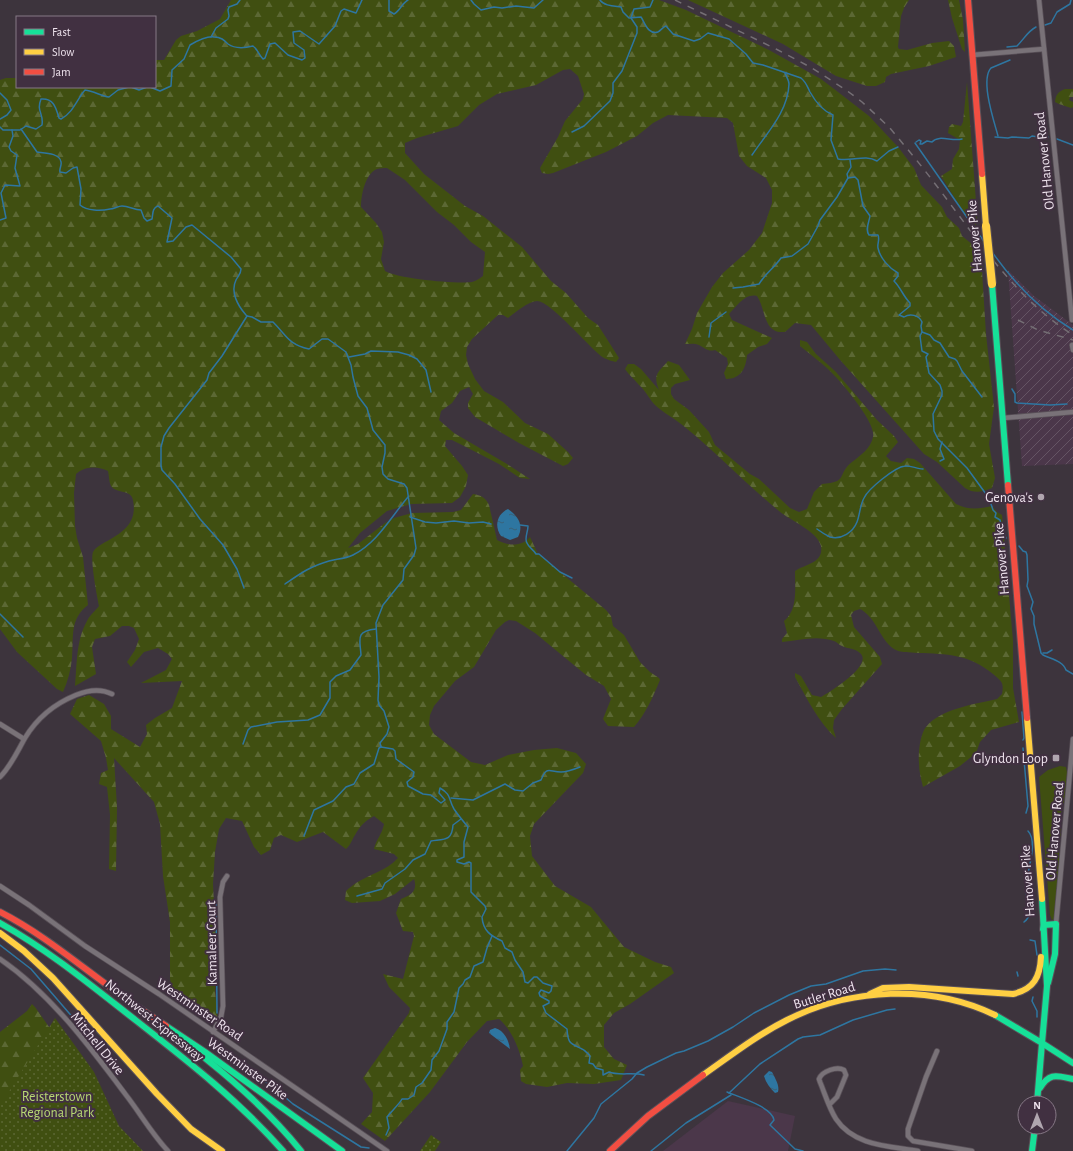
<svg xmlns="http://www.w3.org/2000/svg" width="1073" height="1151" viewBox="0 0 1073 1151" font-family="'Alegreya Sans',sans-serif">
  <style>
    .built { fill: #4b374a }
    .industrial { fill: url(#industrial-furrows) }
    .green { fill: #404f11 }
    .forest { fill: url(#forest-firs); fill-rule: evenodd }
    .park { fill: url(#park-dots) }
    .water { fill: url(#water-ripples) }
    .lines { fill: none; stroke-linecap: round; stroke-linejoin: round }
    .stream { stroke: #2e76a1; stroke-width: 1.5 }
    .street-casing { stroke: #595058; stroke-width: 6 }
    .fast-casing { stroke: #595058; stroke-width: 8 }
    .slow-casing { stroke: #595058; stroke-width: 8 }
    .jam-casing { stroke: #595058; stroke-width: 8 }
    .street { stroke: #797278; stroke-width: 4.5 }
    .fast { stroke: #16e098; stroke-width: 6 }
    .slow { stroke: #ffcf43; stroke-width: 6 }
    .jam { stroke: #f24e42; stroke-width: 6 }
    .rail { stroke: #746e74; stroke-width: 1.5; stroke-dasharray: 7 7; stroke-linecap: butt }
    .slow-bridge-casing { stroke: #595058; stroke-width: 10; stroke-linecap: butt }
    .slow-bridge { stroke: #ffcf43; stroke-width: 8 }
    .poi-dot { fill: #b0a6af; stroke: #413041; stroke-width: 1.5 }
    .labels { text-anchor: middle; stroke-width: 4; stroke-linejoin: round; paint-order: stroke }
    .street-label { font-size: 14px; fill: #eee3ed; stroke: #413041 }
    .poi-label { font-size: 14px; fill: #eee3ed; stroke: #413041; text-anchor: end }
    .park-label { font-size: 14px; fill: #b8d973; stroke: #413041 }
  </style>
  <defs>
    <pattern id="industrial-furrows" width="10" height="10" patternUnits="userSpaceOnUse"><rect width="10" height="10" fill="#4b374a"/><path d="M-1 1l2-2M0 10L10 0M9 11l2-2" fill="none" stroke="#655464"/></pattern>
    <pattern id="forest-firs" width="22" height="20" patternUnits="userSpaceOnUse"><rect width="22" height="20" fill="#404f11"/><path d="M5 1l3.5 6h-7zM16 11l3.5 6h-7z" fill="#5c6834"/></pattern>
    <pattern id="park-dots" width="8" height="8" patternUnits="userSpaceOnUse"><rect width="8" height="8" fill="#404f11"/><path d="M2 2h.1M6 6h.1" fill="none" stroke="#5c6834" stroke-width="1.8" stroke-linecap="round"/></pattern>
    <pattern id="water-ripples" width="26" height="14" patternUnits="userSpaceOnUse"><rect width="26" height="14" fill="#2e76a1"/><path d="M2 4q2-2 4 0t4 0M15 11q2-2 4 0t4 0" fill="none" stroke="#396078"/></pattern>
  </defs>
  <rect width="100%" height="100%" fill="#3d343d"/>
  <path class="built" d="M728,1101l67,15 -7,35h-125z"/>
  <path class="industrial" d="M1008,270l26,26 39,29v139l-51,2z"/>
  <path class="green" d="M1060,766l6,1 1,6 -3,29 -3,5 1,2 -2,6v12l1,5 -2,11v21l-5,50v5l-2,1 -2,-5 -11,-138 9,-7z"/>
  <g class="forest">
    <path d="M231,0h428l27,10 83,40 52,29 17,13 31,24 29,31 16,21 7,17 21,22 5,10 12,11 3,8 16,13 3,6 5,79 8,73 -5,37 6,34 -3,10c-10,4 -17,6 -27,0l-28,-26 -13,-8 -83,-93 -30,-36 -16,-2 -10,9c-22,2 -19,-23 -28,-36 -12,-3 -20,10 -28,18l3,6 40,18 -5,6 -9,3 -11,8c-1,13 -6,24 -21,24l-2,-6 4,-9 -1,-6 -12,-8c-7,2 -10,-2 -16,-5 -4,-2 -10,-1 -14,-1l7,-15 5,-16 15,-26 11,-14 26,-23 13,-17 10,-30v-13l-6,-12 -19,-12 -8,-10 -6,-33 -6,-5 -59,-3 -15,8 -16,13 -31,16 -53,21 -5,1 -6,-1 -2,-5 18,-31 7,-16 18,-22 1,-5 -6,-18 -8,-7 -7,1 -27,15 -39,9 -18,11 -21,21 -41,12 -12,5v10l19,21 41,32 18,10 39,31 29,34 15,12 22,25 10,7 21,33 -3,4c-4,-1 -8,-2 -12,-4 -14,-9 -53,-57 -67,-57 -10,1 -21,11 -29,17l-5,-3h-5l-26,24 -5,8 -1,8 2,9 7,15 9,12 19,11 22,21 23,11 20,18 5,6 -5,6 -5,2 -44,-23 -44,-26 -7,-9v-5l5,-9 -4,-7 -9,4 -8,12 -11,8 -2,9 15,13 53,31 23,15 -10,-1 -21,-14 -35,-18 -12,-6h-6l-1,6 17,20 6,9 -2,11 -6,11 -8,6 -41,1 -24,7 -27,22 -12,15 10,-4 27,-21 9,-5 18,-5 41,-1 8,-2 12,-16c8,1 13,4 16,11l8,35c11,6 25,7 33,-3l8,17 68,56 5,6 2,10 11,9 16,27 10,10 9,6 1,2c-7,17 -14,33 -26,47l-26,-1 -5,-7 8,-20 -7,-13 -18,-11 -51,-42 -19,-12 -7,-1 -4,2 -9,8 -22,37 -19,14 -21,25 -4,9 -1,10 5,9 37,28 14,3 23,-10 26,-5 23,-2 19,5 10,11 -3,9 -49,51 -4,12 2,20 23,30 36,21 33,40 31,15 16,5 3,6 -44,31 -16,9 -10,12v22l10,12 13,6 -6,15 -27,4 -27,-1 -20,4 -21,-3 -5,-3 -1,-11 3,-4c-3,-16 -11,-36 -24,-47l-12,2 -20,21 -37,50 -45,49 -24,-17 11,-12 1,-19 -10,-15 46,-65 1,-5 -21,-21 -6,-13 20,5 11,-43 -1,-4 -10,-1 -7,-18 5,-14c10,-4 17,-8 13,-20l-19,15 -15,7 -28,2 -7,-3 1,-9c3,-3 7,-6 10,-8 14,-9 30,-12 42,-25l-4,-4 -20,-5c2,-10 8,-14 10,-25l-10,-8c-9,5 -14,10 -19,19 -4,6 -3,8 -9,14l-23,-17 -26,10 -16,-7 -7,3 -4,12 -9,5 -7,-8 -12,-26 -16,-3 -7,11 -4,23 -2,32 4,77 -2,30 3,33 -45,-32 -3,-13v-57l-7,-46 -3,-52 -6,-22 -40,-44 3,49 -1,64 -7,-2 1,-54 -3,-28 -8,-3 2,-11 7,-3 -2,-12 -5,-17 -31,-27 7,-15 12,-4 15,9 7,12v13l29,18 7,-13 -1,-9 9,-7 17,-10 10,-27 -41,2 25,-13 6,-11 -4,-5 -10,-6 -14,4 -13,15 -4,-5 8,-12 4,-11 -5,-11 -5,-2h-7l-12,10 -15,3 -3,8 4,27 -21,12c2,-21 1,-46 12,-65 2,-5 8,-10 12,-15 -2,-10 -9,-46 -6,-54 2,-4 6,-6 9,-8 18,-10 36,-19 31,-44 -2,-11 -17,-6 -22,-14 -2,-4 -2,-11 -3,-15 -10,-5 -23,-5 -32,3l-2,19 1,33 2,12 6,19 5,48c-19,14 -14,33 -16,53 -1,11 -4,23 -9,34l-6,-3 -40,-37 -17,-23v-549l6,-2h11v9h138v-27h9l12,-20 5,-4 16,-5 23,-12zM387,168l18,12 32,32 17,13 17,17 14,10 -2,24c-3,2 -7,5 -11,6 -16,2 -73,-3 -87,-11l-4,-12 3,-17 -2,-10 -6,-9 -15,-16c0,-12 4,-33 16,-38 3,-1 7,-1 10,-1z"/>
    <path d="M688,0h221l-5,8 -3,8 -3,31 1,2 8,1 25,-7 17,-2 5,5 2,11 -27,9 -38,8 -5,3 -1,5 -9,4h-9l-31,-10 -53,-32z"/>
    <path d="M948,0h11l4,20 2,32 -3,-3 -10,-31z"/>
    <path d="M967,82l10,133 -1,10 -8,-6 -27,-43 11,-7 1,-10 6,-10 1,-9 -12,-7 1,-6 3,-3 9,2 2,-4z"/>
    <path d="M1065,89h8v8h-3l-1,3 4,2v5l-2,1 -12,-4 -4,-2c1,-8 3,-10 10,-13z"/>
    <path d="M800,340l7,2 9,12 20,18 41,48 17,16 4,6 -12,14 5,5 10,2 6,-5 7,1 6,4 36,41c12,6 23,5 36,2l5,6 5,3 11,126v47l6,34 -28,8 -11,12 -4,11 -16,13 -37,21c-2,-8 -4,-16 -4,-24 -1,-9 1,-29 7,-36 14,-18 49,-23 71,-28l5,-5c2,-12 0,-12 -9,-20 -24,-20 -46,-20 -75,-21 -8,-1 -18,0 -24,-4 -15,-10 -17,-31 -34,-40l-6,2 -3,4 3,12 26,30 2,7 -40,45 -8,11 -1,8 3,10c-17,-15 -30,-41 -41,-61v-4l6,3 11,19 9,2c9,-5 53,-32 39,-44 -5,-5 -12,-4 -18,-7 -3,-1 -5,-4 -8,-5 -16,-6 -35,-1 -52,1v-3l5,-6 -3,-12c14,-11 11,-33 11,-50 10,-7 29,-8 26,-25 -4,-15 -30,-25 -42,-35 -32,-26 -61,-57 -93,-83 -10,-9 -23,-15 -32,-24 -5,-6 -9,-14 -15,-19 -5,-6 -10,-10 -14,-16l3,-5h6l7,5 18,21c-6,-15 -2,-17 9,-29l11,4 11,15 -15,4 -4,4v6l3,5 15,11 20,22 6,13 35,29 9,5 31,29 9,4 8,-3 7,-17 8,-8c27,-2 14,-9 30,-22 8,-6 19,-14 21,-25 4,-14 -34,-58 -45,-68 -9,-8 -19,-16 -28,-23z"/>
    <path d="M32,1004l3,3 26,37 -61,107v-119l27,-21z"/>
  </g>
  <g class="park">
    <path d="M55,1018l39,54 25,54 24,25h-143v-45z"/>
    <path d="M431,1135l10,7 -6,9h-15z"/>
  </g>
  <g class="water">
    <path d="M508,509c10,7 16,16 10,28l-8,3 -9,-4c-7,-10 -4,-22 7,-27z"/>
    <path d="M495,1028c9,2 14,13 15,21l-21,-16 1,-3z"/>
    <path d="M769,1071l3,1c3,6 8,14 6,20l-3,1c-5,-5 -9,-10 -11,-17z"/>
  </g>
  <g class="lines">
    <g class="stream">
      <path d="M389,0v11l5,3c6,-3 8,-11 14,-14"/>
      <path d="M471,0l3,4 7,6 13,-3 8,1 14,-2 18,2 9,-8"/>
      <path d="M600,0c4,6 14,6 21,7l2,5 6,6 12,-1c4,6 7,18 17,15 3,-2 5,-5 8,-6l7,8 21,7 6,-2 8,-6 21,6 17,15 7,9 10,2 38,13c5,4 6,8 9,14 5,9 13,19 23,23l-2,25 7,19c13,3 27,-5 39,2l12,-10 9,-4"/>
      <path d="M1045,25l6,-2 6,-11 13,-8 1,-4"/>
      <path d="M211,37l5,-9 12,-9 1,-3 -1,-6 1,-3 8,-3 3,-4"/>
      <path d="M1007,47l10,-1c7,-7 11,-15 19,-19"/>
      <path d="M131,87l8,3 8,-3"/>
      <path d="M150,87l10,4 11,-5 1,-16 12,-11 6,-14c7,-4 17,-9 24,-8 7,0 10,3 14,7 7,5 17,4 25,2 5,4 6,9 10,13l2,-1 5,-14 5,-1 13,12 14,5 3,-2 -1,-8 -10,-7 -1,-11 7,-1 19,13 16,-18 6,-15 3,-2 12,4 6,-13"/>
      <path d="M0,93l7,7 4,10 -4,5 -7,4"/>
      <path d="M0,127l3,3h17l6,-4 10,3 6,-4c2,-12 -6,-13 -1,-26 13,-1 15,9 18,19l2,1c12,-6 16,-20 24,-29 9,1 16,6 24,7l9,-7 11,-3"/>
      <path d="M21,129l16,23c7,1 23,1 24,10 1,3 -2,7 -1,10l6,1 7,-5 4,-1 4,22 -1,16c7,6 21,6 30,4 4,0 8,-3 12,-3 7,0 12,4 19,4l3,8 3,3 5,-2c1,-5 0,-11 6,-13l14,12 -5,24 6,-1 13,-14 6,-2 39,32 10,12c0,5 -3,7 -5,11 -6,12 2,26 10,35l1,1 5,1 9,5h12c14,14 15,22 36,27l13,-10h6l18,13 5,13 2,12 5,19 9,12 6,22 12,15v8l-3,14 1,7 5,5 16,5 3,4 9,60 -2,7 -10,14 -1,11 -20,25 -7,18 3,54 -1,23 1,5 5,6 5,16 -2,7 -7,9 1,4"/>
      <path d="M572,132l12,-6 26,-25 3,-8v-10l9,-12 15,-38v-6l-6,-9 3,-9 16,-2 3,-7"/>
      <path d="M998,136c-4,-15 -18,-56 -7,-68l19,-8"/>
      <path d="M995,137l13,1 4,-1 17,1 3,-2c6,1 10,1 16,1"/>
      <path d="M1057,139l16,6"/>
      <path d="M916,142l3,-2 2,1 -1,3h2l5,-3 5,1c7,-8 20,0 30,-3"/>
      <path d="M915,143l70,100"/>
      <path d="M752,155c14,-21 36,-43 37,-71 0,-4 -3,-8 -4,-11"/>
      <path d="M848,178l7,-1 3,3 5,26 7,10c-1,6 -5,14 -1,19h9c2,5 -1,9 0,13 2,10 11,20 20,25v3l-4,5c7,7 9,15 16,22v3l-11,9 5,2c6,-4 15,-2 18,5l-1,4 1,6 -2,4 2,15 6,3 -2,3 3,16 11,12 2,6v4l-9,19 1,17 4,8 29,29 19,26"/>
      <path d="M848,178l-1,-4 4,-7 -1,-7"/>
      <path d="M0,220l6,-2 -5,-25 4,-8 15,1 -5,-18 2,-13 -6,-4 -2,-4 4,-11 -1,-6"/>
      <path d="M992,252c22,31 48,58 81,78"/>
      <path d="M733,288l10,-1 16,-3c6,-10 15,-16 22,-26l11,-2 16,-12 10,-18 2,-6 17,-23 11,-19"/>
      <path d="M922,332l8,3 4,5 6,3 9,14 6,2 2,2 5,10 20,26"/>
      <path d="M709,337l2,-14 15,-11"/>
      <path d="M349,357l16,-3 6,-3 27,1 11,3 8,4 9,11 5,22"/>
      <path d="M1012,389l3,5v8l2,1 33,2 17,-1"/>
      <path d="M940,461l4,-2 -4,-10 2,-7"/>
      <path d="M991,504l2,6 3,3 -1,4 5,3 2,9 4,9"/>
      <path d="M410,517l15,5 11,1 18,-2 15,2 14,-1 8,2"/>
      <path d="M520,525l8,1c0,6 -4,13 -1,17 2,5 6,6 9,11h3l21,18 12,6"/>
      <path d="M817,529c4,3 9,6 13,8 12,3 23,-5 27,-15 3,-8 3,-17 7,-24 4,-9 31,-31 41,-32 5,-1 12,3 18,3"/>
      <path d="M1019,546l4,5 3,1 1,3 1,25 -1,6 6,16 -2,7 3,7v8l7,29 2,2c8,4 20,6 23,15l7,4"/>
      <path d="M285,584c16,-11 24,-17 44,-23 7,-2 16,-2 24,-6 24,-12 38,-38 55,-58"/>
      <path d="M244,588l-7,-19 -14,-24 -23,-26 -25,-35 -13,-14 -1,-4v-19l3,-11 5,-8 38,-48 2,-7 13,-17 25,-40"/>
      <path d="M0,614l23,23"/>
      <path d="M1043,653h4l5,-3"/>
      <path d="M1022,712l2,26 -1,2"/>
      <path d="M243,744l5,-14 3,-3 26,-5 31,-2 12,-5 10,-17v-16l6,-6 14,-6 11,-15c-1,-16 -6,-24 15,-26"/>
      <path d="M381,747l12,2 2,2 1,8 18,13 -1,5 -6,5 1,4 15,8 8,1 10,8 4,-3 -6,-7 1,-5c12,7 8,11 14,21 4,6 9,12 14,18l-4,15v15l-7,3v2l7,2 5,-2 2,1v29l14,14 1,3 -4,8c1,14 9,19 20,24l3,7 7,4 3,8 8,12 2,10 3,1 6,-6h3l6,6 9,3 -1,5 -2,2 -8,-3 -2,3 1,3 9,5v2l-6,3 3,7 21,16c1,15 3,14 15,20 3,1 6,5 8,7l-1,7 4,1 3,4 7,2v5l6,-3c9,4 24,0 35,3"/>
      <path d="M1023,748l5,58 -2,7"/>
      <path d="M451,798l22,2 32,-16 10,6 8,1 10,-8 8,-3c6,-15 8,-8 20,-8 6,0 14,-3 19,-5"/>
      <path d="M304,836l10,-26 19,-9 13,-14 8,-3 6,-11 14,-9 5,-16 2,-1"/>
      <path d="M357,896l25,-7 3,-6 20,-14 8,-9 12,-6 6,-13c14,-2 21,0 22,-16l8,-6"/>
      <path d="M216,901l1,112"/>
      <path d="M1024,922c9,-7 5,-14 3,-23 -1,-5 -1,-15 0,-19 1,-12 11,-39 1,-49"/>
      <path d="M1030,940l5,1 2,14"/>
      <path d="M0,945l31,24 63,73"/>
      <path d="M1017,972l1,4"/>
      <path d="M1033,997l-1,4 5,10v6"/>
      <path d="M252,1073l20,13 21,18 68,43 8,1"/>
      <path d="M727,1092c12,5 45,15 47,28l-4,5 25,24 8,2"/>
      <path d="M729,1093l31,-29 38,-25 5,-2 17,-2 33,-15 34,-10 8,-1"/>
      <path d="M386,1135l3,-7 -2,-11c4,-5 13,-14 15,-18h6l6,-4 2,-8 6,-4 9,-13 1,-10 7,-9 8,-22v-7l7,-10 5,-24 4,-4 2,-4 5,-3 4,-11 9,-4 4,-14 5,-12"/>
      <path d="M567,1151l27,-33 7,-14 31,-25 5,-6 10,-6 29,-14 8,-2 24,-10 25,-14 21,-14 35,-18 22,-9 15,-2 37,-13 22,-2 11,1"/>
      <path d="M651,1151l35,-28 45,-28"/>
    </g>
    <g class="street-casing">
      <g id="street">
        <path d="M1039,0l33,320"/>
        <path d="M972,55l72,-6"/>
        <path d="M1072,345l1,5"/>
        <path d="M1003,418l70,-6"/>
        <path d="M0,724l24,15"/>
        <path d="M0,777c11,-11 17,-25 25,-39 12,-20 29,-34 51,-43 12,-5 24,-7 36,-1"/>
        <path d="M0,886l29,19 56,41 74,48 228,157"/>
        <path d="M1056,924l17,-185"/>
        <path d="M0,959c50,34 90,88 126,136 14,18 26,39 42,56"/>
        <path d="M213,1032l8,-15 2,-11 -3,-109 3,-15 4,-6"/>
        <path d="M937,1051l-11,26 -18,52v7l5,5 59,10"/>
        <path d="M829,1105l8,-8 9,-22 -2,-5c-7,-4 -22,1 -25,9l1,3c5,12 9,26 16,37 18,27 53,27 82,32"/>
      </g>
    </g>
    <g class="fast-casing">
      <g id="fast">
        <path d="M992,284l16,201"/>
        <path d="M0,923c50,28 93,64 138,99 51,40 102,80 145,129"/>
        <path d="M1043,929l1,-4 12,-1 -1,30 -7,29"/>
        <path d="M995,1015l47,28 5,-57 -5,-87"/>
        <path d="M166,1026l39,26 137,99"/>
        <path d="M1042,1043l31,20"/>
        <path d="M206,1059c35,28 67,57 95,92"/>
        <path d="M1040,1088c10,-16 17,-12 33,-9"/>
        <path d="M1037,1103l5,-60"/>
        <path d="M1032,1151l3,-24"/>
      </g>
    </g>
    <g class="slow-casing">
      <g id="slow">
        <path d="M982,174l4,52"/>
        <path d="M1027,718l15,181"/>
        <path d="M0,933l24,18 29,27 104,116 34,35 31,22"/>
        <path d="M870,994l13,-6 26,-1 104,7c21,-5 27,-17 28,-37"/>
        <path d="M703,1075c27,-19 54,-40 84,-55 63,-32 144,-36 208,-5"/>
      </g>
    </g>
    <g class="jam-casing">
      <g id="jam">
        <path d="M968,0l14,174"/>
        <path d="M1008,485l19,233"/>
        <path d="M0,912c43,22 79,53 118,81 16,12 32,22 48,33"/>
        <path d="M610,1151l38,-35 55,-41"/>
      </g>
    </g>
    <use href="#street" class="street"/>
    <use href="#fast" class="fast"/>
    <use href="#slow" class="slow"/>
    <use href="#jam" class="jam"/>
    <g class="rail">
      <path d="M675,0l101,49 36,19 34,22 16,12 27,25 15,18c23,27 44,56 65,84 31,41 60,78 104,106"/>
      <path d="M1018,320l20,10 35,10"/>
    </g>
    <g class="slow-bridge-casing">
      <path id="slow-bridge" d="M986,226l6,58"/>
    </g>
    <use href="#slow-bridge" class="slow-bridge"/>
  </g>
  <g class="poi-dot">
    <circle cx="1041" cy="497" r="4"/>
    <rect x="1052" y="754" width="8" height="8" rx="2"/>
  </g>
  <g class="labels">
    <g class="street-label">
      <text transform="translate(1044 161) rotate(-96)" y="5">Old Hanover Road</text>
      <text transform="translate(974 236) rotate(-95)" y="5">Hanover Pike</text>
      <text transform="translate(1001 559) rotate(-95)" y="5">Hanover Pike</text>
      <text transform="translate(1054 831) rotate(-85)" y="5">Old Hanover Road</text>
      <text transform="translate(1027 881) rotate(-94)" y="5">Hanover Pike</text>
      <text transform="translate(211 943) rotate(-91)" y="5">Kamaleer Court</text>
      <text transform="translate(824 995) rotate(-17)" y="5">Butler Road</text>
      <text transform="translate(200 1009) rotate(34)" y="5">Westminster Road</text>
      <text transform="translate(155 1020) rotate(39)" y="5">Northwest Expressway</text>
      <text transform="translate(98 1043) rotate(51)" y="5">Mitchell Drive</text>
      <text transform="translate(248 1068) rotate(36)" y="5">Westminster Pike</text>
    </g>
    <g class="poi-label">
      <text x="1033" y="502">Genova's</text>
      <text x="1048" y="763">Glyndon Loop</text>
    </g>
    <g class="park-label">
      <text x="57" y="1101">Reisterstown<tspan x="57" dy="16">Regional Park</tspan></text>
    </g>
  </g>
  <rect x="16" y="16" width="140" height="72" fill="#413041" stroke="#867886"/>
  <rect x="24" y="29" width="20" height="6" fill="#16e098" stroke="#867886"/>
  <text x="52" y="36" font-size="12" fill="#eee3ed">Fast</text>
  <rect x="24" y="49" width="20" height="6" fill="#ffcf43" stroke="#867886"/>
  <text x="52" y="56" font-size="12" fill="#eee3ed">Slow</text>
  <rect x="24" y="69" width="20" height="6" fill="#f24e42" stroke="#867886"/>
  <text x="52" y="76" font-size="12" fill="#eee3ed">Jam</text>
  <g transform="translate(1037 1115)"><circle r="19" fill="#413041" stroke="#867886"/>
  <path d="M0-3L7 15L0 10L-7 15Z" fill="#b0a6af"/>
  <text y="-6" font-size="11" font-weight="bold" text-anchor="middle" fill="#eee3ed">N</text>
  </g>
</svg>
